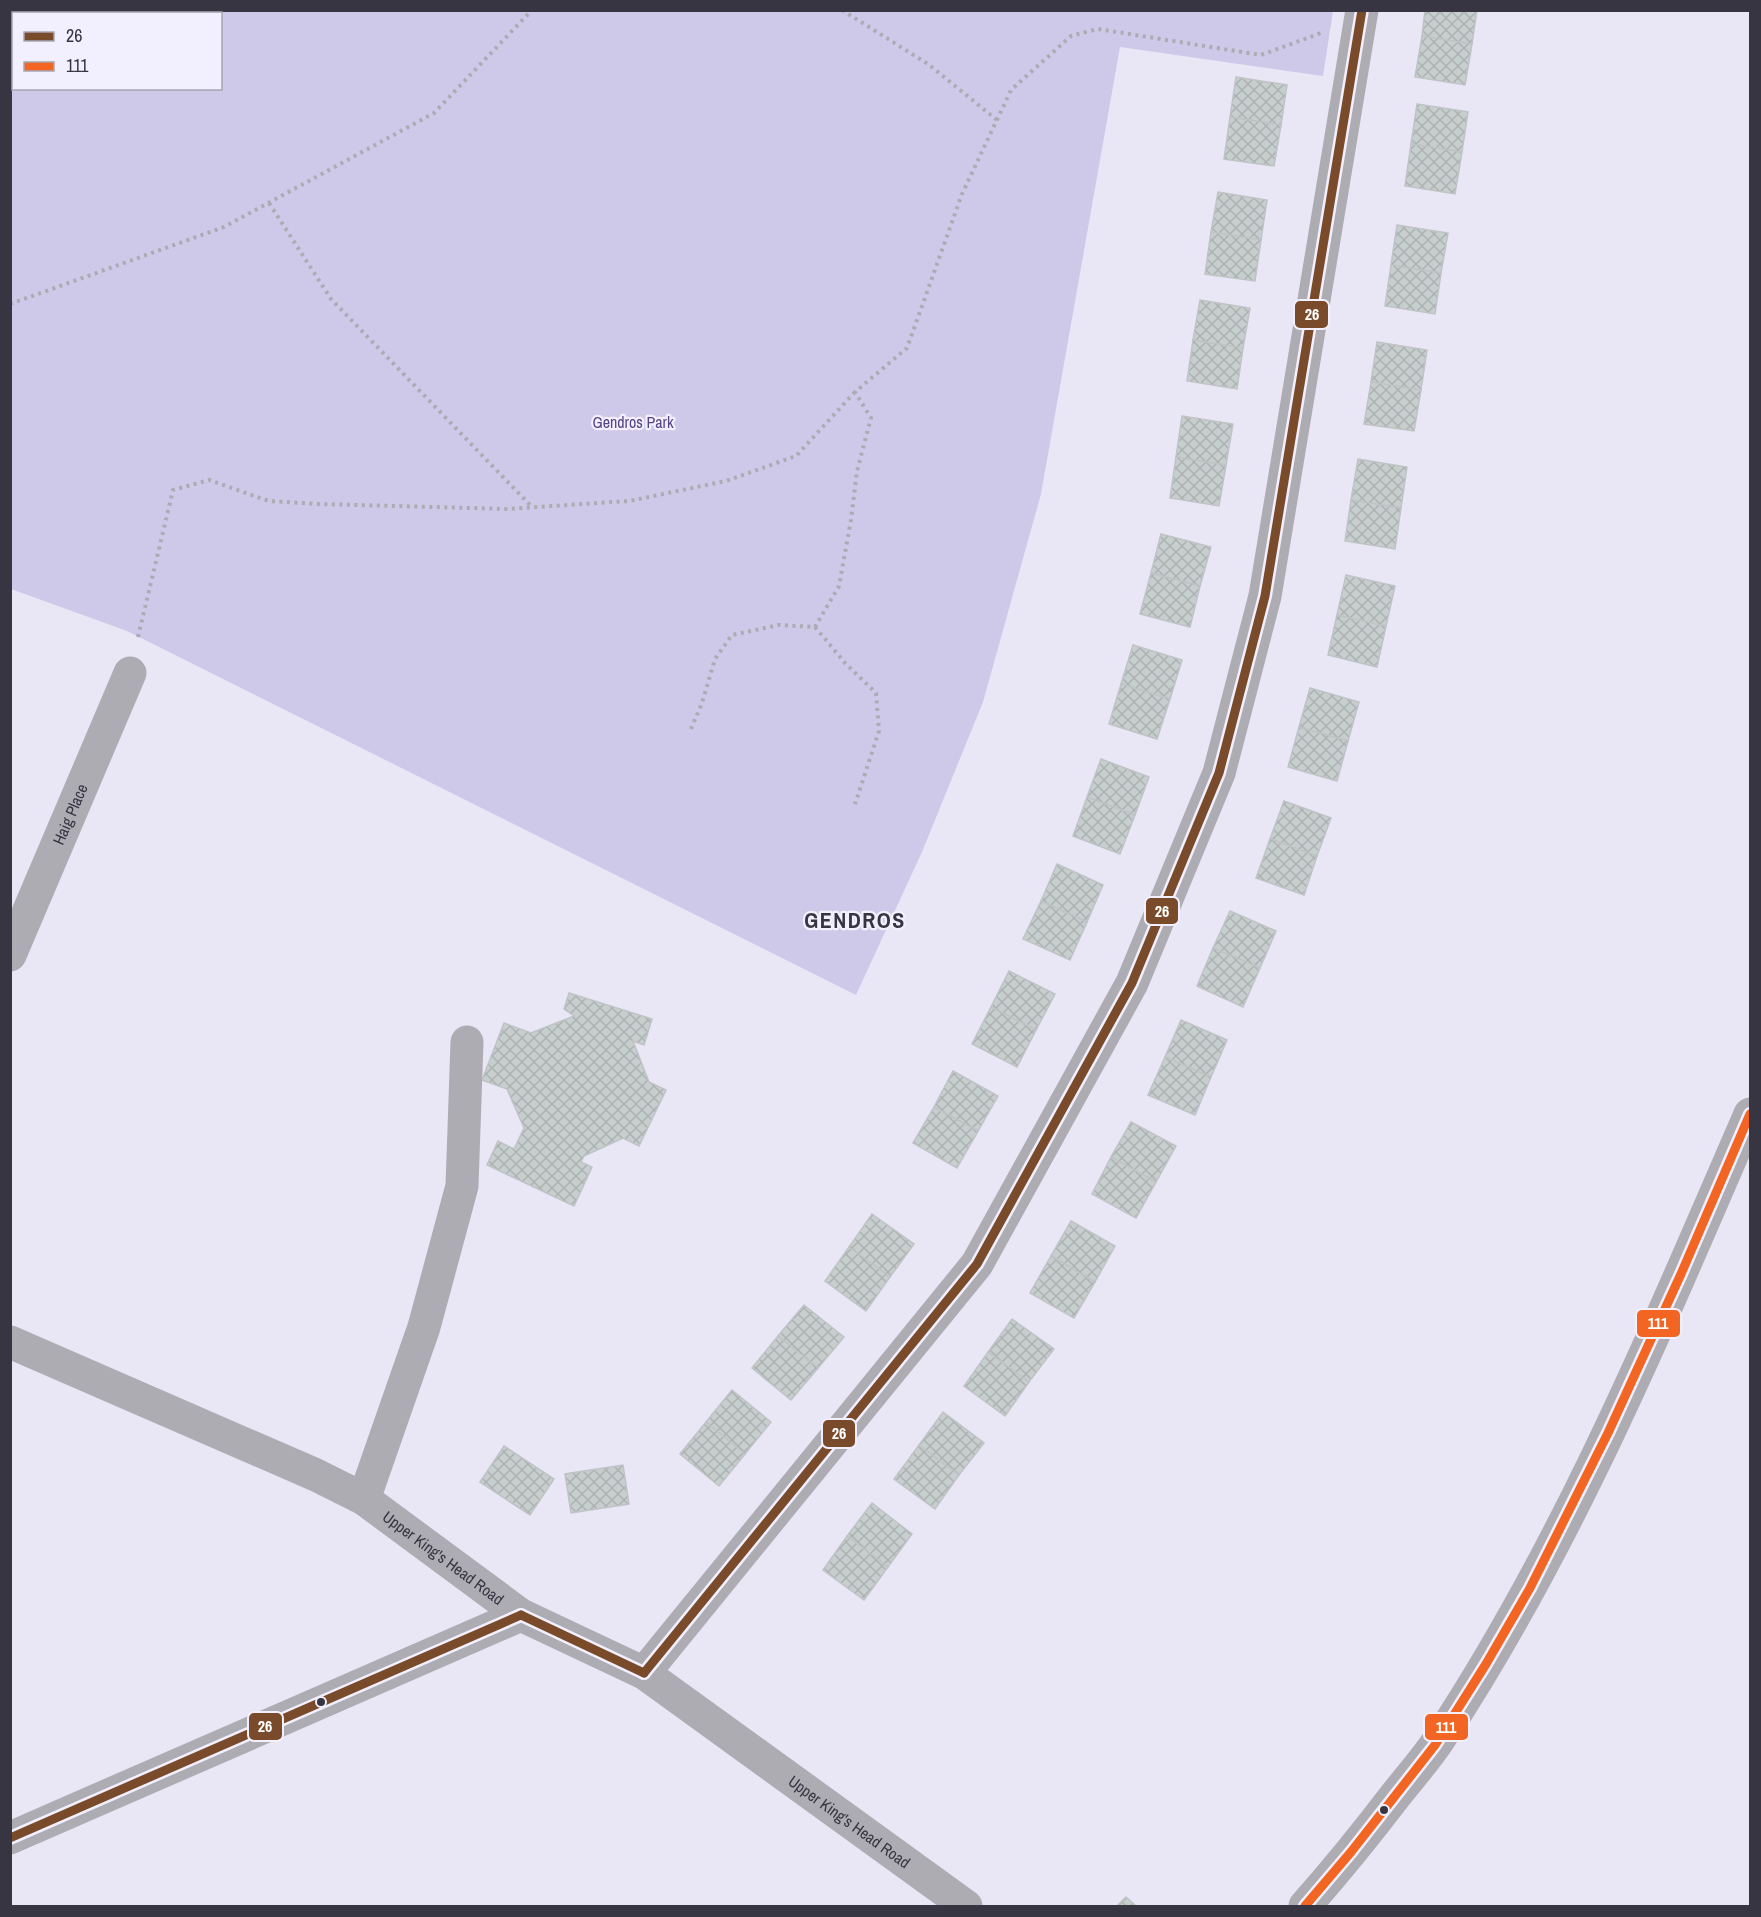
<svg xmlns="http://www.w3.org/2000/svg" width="1761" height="1917" viewBox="0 0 1761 1917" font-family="'Archivo Narrow',sans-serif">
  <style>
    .green { fill: #cfc9e9; fill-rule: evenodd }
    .building { fill: url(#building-cross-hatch); stroke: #bfc3c6; stroke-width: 1.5 }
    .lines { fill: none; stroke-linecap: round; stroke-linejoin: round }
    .path { stroke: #acabb1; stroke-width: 4; stroke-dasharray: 3 4.5; stroke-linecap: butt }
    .minor { stroke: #aeacb3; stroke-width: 33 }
    .bus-1-casing { stroke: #f2f0fe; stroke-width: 14 }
    .bus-2-casing { stroke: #f2f0fe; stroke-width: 14 }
    .bus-1 { stroke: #7a4b2a; stroke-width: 9 }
    .bus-2 { stroke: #f26522; stroke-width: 9 }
    .bus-dot { fill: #373542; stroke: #f2f0fe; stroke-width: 2 }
    .labels { text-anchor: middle; stroke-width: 4.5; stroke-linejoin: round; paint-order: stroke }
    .park-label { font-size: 16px; fill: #554585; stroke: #f2f0fe }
    .street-label { font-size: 16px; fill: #373542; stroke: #f2f0fe }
    .district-label { font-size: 22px; font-weight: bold; letter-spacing: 1.5px; fill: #373542; stroke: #f2f0fe }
    .line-badge { stroke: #f2f0fe; stroke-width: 2 }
    .badge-label { font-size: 16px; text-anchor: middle; font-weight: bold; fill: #fff }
  </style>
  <defs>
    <pattern id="building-cross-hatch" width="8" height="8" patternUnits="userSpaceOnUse" patternTransform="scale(1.5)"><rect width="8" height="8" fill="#c7cfce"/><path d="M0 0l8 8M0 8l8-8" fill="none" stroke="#acb2b2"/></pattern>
  </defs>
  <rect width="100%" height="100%" fill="#e9e7f6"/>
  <path class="green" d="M10,11l1,-1 1322,1 -10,65 -203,-29 -79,447 -58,208 -61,150 -66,143 -729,-364 -116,-42zM14,14h206v74h-206z"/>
  <g class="building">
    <path d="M1425,10h52l-5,34 -50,-8z"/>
    <path d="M1422,36l50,8 -7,41 -50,-8z"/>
    <path d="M1236,77l51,8 -6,40 -51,-8z"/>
    <path d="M1417,104l51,8 -6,40 -51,-8z"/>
    <path d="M1230,117l51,8 -7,41 -50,-7z"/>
    <path d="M1411,144l51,8 -7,42 -50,-8z"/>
    <path d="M1218,192l49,8 -6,40 -50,-8z"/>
    <path d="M1397,225l51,8 -7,40 -50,-8z"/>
    <path d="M1211,232l50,8 -6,41 -50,-7z"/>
    <path d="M1391,265l50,8 -6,41 -50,-8z"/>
    <path d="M1200,300l50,8 -7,40 -50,-8z"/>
    <path d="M1193,340l50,8 -6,41 -50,-8z"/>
    <path d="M1377,342l50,8 -6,40 -50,-8z"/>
    <path d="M1371,382l50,8 -7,41 -50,-7z"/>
    <path d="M1182,416l51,8 -7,41 -50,-8z"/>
    <path d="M1176,457l50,8 -7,41 -49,-8z"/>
    <path d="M1358,459l49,8 -6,41 -50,-8z"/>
    <path d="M1351,500l50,8 -6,41 -50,-8z"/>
    <path d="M1161,534l50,13 -11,39 -49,-13z"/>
    <path d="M1151,573l49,13 -10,41 -50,-13z"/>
    <path d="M1346,575l49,11 -9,40 -49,-11z"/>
    <path d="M1337,615l49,11 -9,41 -49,-12z"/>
    <path d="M1133,645l49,15 -12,39 -49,-15z"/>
    <path d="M1121,684l49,15 -13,40 -48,-15z"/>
    <path d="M1310,688l49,14 -11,39 -49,-14z"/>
    <path d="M1299,727l49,14 -11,40 -49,-14z"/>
    <path d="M1101,759l48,18 -14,38 -48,-18z"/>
    <path d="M1087,797l48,18 -15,39 -47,-18z"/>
    <path d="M1284,801l47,17 -14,38 -47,-17z"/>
    <path d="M1270,839l47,17 -13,39 -48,-17z"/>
    <path d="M1057,864l46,21 -16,37 -46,-21z"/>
    <path d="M1041,901l46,21 -17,38 -47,-21z"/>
    <path d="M1230,911l46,20 -16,37 -47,-20z"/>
    <path d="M1213,948l47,20 -17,39 -46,-21z"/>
    <path d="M1009,971l46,23 -19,36 -45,-23z"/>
    <path d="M569,993l83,26 -8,26 -11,-4 16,41 17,8 -27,56 -16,-8 -39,18 -3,6 11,5 -18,39 -87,-41 11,-24 16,8 10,-21 -17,-39 -25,-9 22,-57 27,10 43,-17 -10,-7z"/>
    <path d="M991,1007l45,23 -19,37 -45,-23z"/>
    <path d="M1181,1020l46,20 -16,37 -46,-20z"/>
    <path d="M1165,1057l46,20 -16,38 -47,-20z"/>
    <path d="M953,1071l45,25 -20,35 -44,-24z"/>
    <path d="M934,1107l44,24 -21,37 -44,-25z"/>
    <path d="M1131,1122l45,24 -20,36 -45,-25z"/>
    <path d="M1111,1157l45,25 -20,36 -44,-24z"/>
    <path d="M872,1214l42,30 -24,33 -41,-30z"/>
    <path d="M1071,1221l44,25 -20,36 -44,-26z"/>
    <path d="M849,1247l41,30 -24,34 -41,-30z"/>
    <path d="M1051,1256l44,26 -21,36 -44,-25z"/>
    <path d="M804,1305l40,32 -26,31 -40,-32z"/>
    <path d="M1012,1319l42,30 -25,33 -41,-30z"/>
    <path d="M778,1336l40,32 -27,32 -39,-32z"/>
    <path d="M988,1352l41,30 -24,34 -41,-30z"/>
    <path d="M732,1390l39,32 -26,32 -39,-32z"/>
    <path d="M943,1412l41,31 -25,32 -40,-30z"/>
    <path d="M706,1422l39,32 -26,32 -39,-32z"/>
    <path d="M919,1445l40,30 -24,34 -41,-30z"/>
    <path d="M504,1446l50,33 -24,36 -50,-33z"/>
    <path d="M623,1465l6,39 -58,9 -6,-39z"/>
    <path d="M872,1503l40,31 -24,33 -41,-31z"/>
    <path d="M847,1536l41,31 -24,33 -41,-30z"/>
    <path d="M1126,1897l10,9h-19z"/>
  </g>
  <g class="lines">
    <g class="path">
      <path d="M842,10l86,54 69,56"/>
      <path d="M86,14l15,-4"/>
      <path d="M10,28h4"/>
      <path d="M269,203l62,96 201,208"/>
      <path d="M10,304l214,-77 210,-114 98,-103"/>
      <path d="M815,627l30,36 31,30 3,38 -24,73"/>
      <path d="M138,637l35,-147 36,-10 60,21 50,3 189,5 121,-8 97,-20 70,-25 59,-64"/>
      <path d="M691,729l11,-26 13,-44 17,-24 47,-10 36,2 24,-41 12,-66 6,-49 14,-53 -16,-26 52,-44 55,-154 49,-104 60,-54 27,-7 163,26 60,-22"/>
    </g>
    <g class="minor">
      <path id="s1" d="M10,955l120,-282"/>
      <path id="s2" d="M10,1342l306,133 48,24 157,116 123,58 322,233"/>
      <path d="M364,1499l60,-172 38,-141 5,-144"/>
      <path d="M644,1673l333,-409 155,-281 87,-210 46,-177 97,-586"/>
      <path d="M10,1838l511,-223"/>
      <path d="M1305,1906c31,-35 61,-72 90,-110 15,-19 32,-38 45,-58 128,-194 218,-412 310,-624"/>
    </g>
    <g class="bus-1-casing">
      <g id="bus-1">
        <path d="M521,1615l123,58"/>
        <path d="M644,1673l333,-409 155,-281 87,-210 46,-177 97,-586"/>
        <path d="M10,1838l511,-223"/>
      </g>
    </g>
    <g class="bus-2-casing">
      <path id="bus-2" d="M1305,1906l46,-54 84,-107 51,-81 44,-76 78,-155 73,-159 69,-160"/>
    </g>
    <use href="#bus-1" class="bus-1"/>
    <use href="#bus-2" class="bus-2"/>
  </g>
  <g class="bus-dot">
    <circle cx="321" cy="1702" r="5"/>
    <circle cx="1384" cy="1810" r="5"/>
  </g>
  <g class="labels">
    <g class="park-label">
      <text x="633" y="428">Gendros Park</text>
    </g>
    <g class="street-label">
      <text dy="6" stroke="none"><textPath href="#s1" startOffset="153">Haig Place</textPath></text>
      <text dy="6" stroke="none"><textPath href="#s2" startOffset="486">Upper King's Head Road</textPath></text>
      <text dy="6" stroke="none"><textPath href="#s2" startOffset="972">Upper King's Head Road</textPath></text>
    </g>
    <g class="district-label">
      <text x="855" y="928">GENDROS</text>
    </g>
  </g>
  <g class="line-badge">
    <rect x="1294" y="300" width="35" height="29" rx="6" fill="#7a4b2a"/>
    <rect x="1145" y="897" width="34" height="28" rx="6" fill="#7a4b2a"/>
    <rect x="1636" y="1309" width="45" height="29" rx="6" fill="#f26522"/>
    <rect x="822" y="1419" width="34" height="29" rx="6" fill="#7a4b2a"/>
    <rect x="248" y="1712" width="35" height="29" rx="6" fill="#7a4b2a"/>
    <rect x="1424" y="1713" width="45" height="28" rx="6" fill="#f26522"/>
  </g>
  <g class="badge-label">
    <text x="1312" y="320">26</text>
    <text x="1162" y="917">26</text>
    <text x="1658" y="1329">111</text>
    <text x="839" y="1439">26</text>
    <text x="265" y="1732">26</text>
    <text x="1446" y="1733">111</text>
  </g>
  <rect width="1761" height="1917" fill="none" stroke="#373542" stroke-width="24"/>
  <rect x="12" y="12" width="210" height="78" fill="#f2f0fe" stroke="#a7a5b3" stroke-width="1.5"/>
  <rect x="24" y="32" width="30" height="9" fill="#7a4b2a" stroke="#a7a5b3" stroke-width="1.5"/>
  <text x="66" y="42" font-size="18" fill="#373542">26</text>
  <rect x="24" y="62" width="30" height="9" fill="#f26522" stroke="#a7a5b3" stroke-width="1.5"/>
  <text x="66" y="72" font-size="18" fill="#373542">111</text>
</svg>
